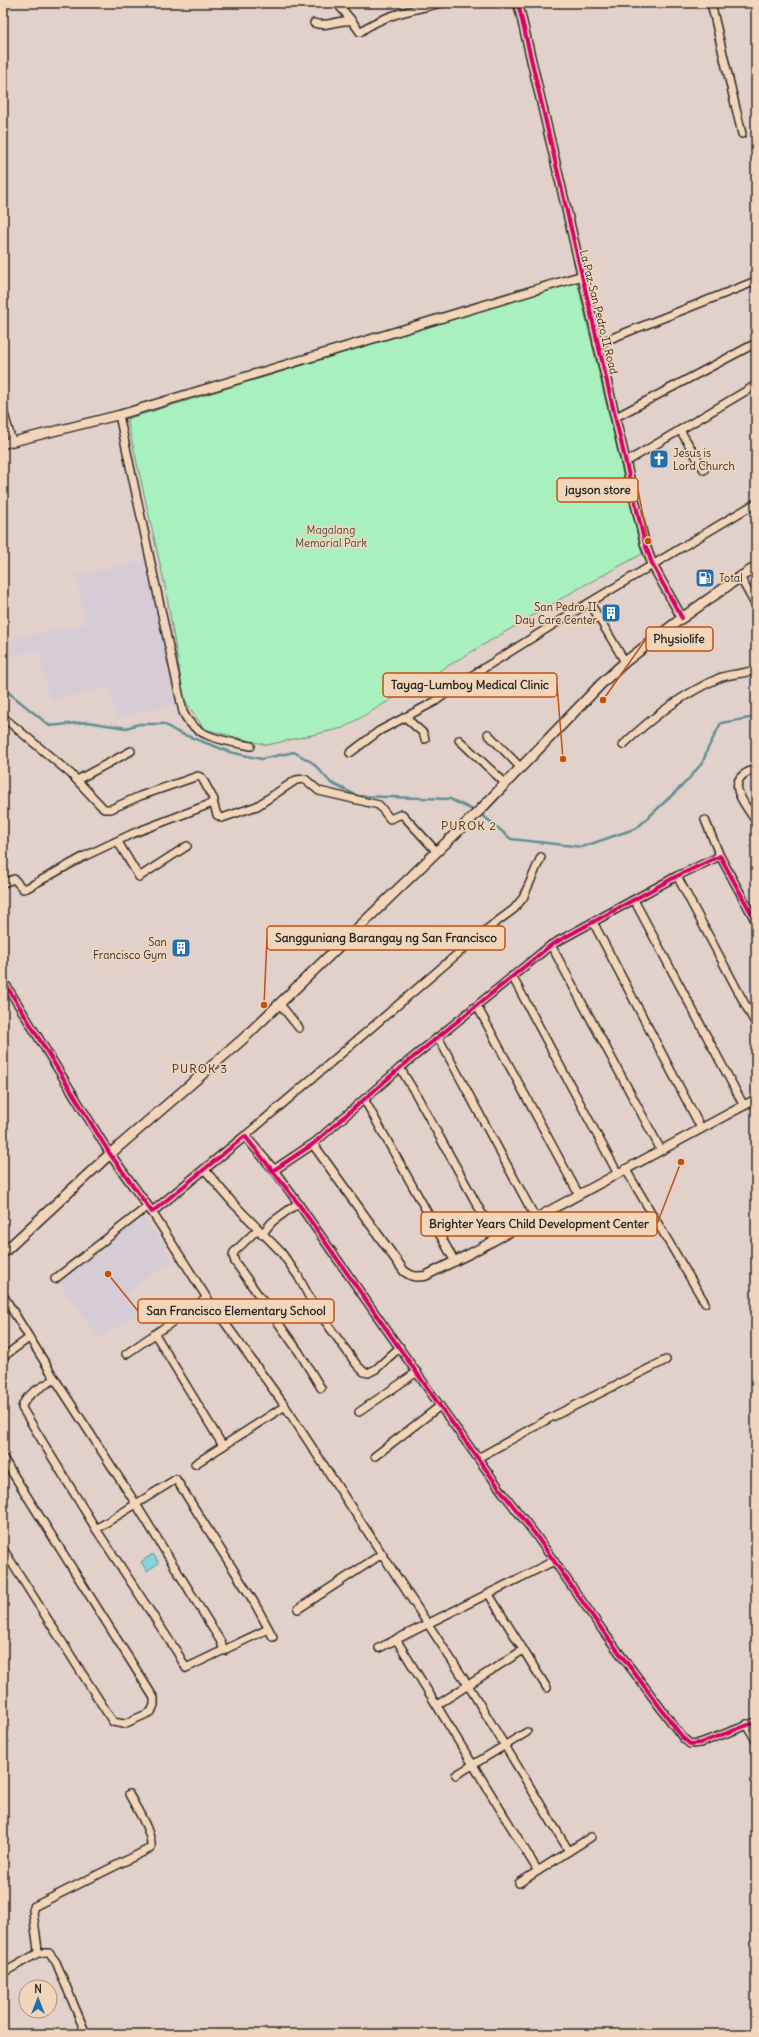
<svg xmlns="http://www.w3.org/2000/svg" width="759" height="2037" viewBox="0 0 759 2037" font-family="Delius,sans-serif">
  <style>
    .built { fill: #d6ccd6 }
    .green { fill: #a8f1bf; stroke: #6a8e75 }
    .water { fill: #83d4d9; stroke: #609093 }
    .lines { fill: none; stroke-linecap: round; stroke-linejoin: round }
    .stream { stroke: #609093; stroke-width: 2.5 }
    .minor-casing { stroke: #2b2b2b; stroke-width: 10 }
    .tertiary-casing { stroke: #2b2b2b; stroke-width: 11 }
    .secondary-casing { stroke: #2b2b2b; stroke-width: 12 }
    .minor { stroke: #f3d6b9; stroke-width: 7 }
    .tertiary { stroke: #f3d6b9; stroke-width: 8 }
    .secondary { stroke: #f3d6b9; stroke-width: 9 }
    .cycleway-casing { stroke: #f3d6b9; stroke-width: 6 }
    .cycleway { stroke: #d6006c; stroke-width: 4 }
    .labels { text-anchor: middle; stroke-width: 3.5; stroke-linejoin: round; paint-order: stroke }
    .street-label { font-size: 11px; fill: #2b2b2b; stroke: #f3d6b9 }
    .poi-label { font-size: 11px; fill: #2b2b2b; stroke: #f3d6b9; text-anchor: start }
    .park-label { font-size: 11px; fill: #3e4941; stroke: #f3d6b9 }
    .neighbourhood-label { font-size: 12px; letter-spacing: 1px; fill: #2b2b2b; stroke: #f3d6b9 }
    .leader { fill: none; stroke: #c25012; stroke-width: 1.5 }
    .callout-dot { fill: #c25012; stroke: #f3d6b9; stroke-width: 1.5 }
    .callout { fill: #f3d6b9; stroke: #c25012; stroke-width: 1.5 }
    .callout-label { font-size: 12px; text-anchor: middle; font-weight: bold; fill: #2b2b2b }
  </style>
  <rect width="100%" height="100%" fill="#e2d0ca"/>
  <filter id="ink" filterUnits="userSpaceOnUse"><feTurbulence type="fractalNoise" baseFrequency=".025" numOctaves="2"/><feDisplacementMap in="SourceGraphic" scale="8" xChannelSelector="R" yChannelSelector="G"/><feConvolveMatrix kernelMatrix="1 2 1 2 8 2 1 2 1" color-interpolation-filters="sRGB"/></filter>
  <g filter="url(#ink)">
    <g class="built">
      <path d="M145,560l33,144 -61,14 -8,-31 -56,13 -3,-2 -12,-48 -32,7 -3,-16 84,-18 -11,-47z"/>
      <path d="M141,1213l33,50 -28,15 -18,16 11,19 -40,25 -43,-59z"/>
    </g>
    <path class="green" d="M577,281l65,273 -61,33 -238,141 -76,17 -63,-16 -20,-30 -18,-109 -39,-171z"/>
    <path class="water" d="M153,1554l6,9 -12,8 -6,-9z"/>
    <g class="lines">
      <g class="stream">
        <path d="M3,688l47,38 37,-4 39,6 13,-4h25l13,8 53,20 31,7 33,-7 19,11 18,20 27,13 92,3 25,12"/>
        <path d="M480,813l31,26 71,8 55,-19 49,-46 17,-20 4,-12 14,-27 35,-6"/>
      </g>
      <g class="minor-casing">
        <g id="minor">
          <path d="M337,3l15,18"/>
          <path d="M711,3l31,131"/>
          <path d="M314,23c12,5 25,-4 38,-2l8,11c24,-18 54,-22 82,-29"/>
          <path d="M597,344l159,-63"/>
          <path d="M3,410l9,32"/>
          <path d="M119,415l64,297c11,26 43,29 68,34"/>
          <path d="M616,417l140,-74"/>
          <path d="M680,430l24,40"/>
          <path d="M626,462l130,-77"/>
          <path d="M740,577l16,29"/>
          <path d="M590,603l35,59"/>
          <path d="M3,717l68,57 33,35h7l29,-13 58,-20 4,2 12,22 -4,4 -76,29 -49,23 -58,32 -4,1 -9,-10 -11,4"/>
          <path d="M405,717l18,16 2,6"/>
          <path d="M488,734l33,34"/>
          <path d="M459,740l47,44"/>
          <path d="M623,745c28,-27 58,-50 94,-66 12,-6 27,-4 39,-10"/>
          <path d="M350,753l29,-22 57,-30 24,-18 107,-67 189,-113"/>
          <path d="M756,769c-35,10 -12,33 0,53"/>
          <path d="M77,780l54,-29"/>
          <path d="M213,802l4,13 5,3 35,-12 39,-26 9,-1 14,12 60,14 11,14 12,-5 35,38"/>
          <path d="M705,820l15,36"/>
          <path d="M118,842l21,35 48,-31"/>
          <path d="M677,876l79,149"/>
          <path d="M634,900l110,206"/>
          <path d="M593,922l108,206"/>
          <path d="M551,945l110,205"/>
          <path d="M512,976l106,198"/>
          <path d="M3,980l107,174"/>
          <path d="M279,1003l20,25"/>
          <path d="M477,1006l102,189"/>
          <path d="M438,1037l97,180"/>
          <path d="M400,1068l17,28 79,143"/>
          <path d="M364,1099l91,163"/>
          <path d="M245,1136l238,-204 31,-23 9,-11 18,-41"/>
          <path d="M313,1144l87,-76 151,-123 126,-69 43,-20 36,66"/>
          <path d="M205,1170l27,32 49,50 17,24 16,30 43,59 7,7 4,1 8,-4 24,-22"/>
          <path d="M274,1170l24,33 142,203 63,87 32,41 68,97 80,107 7,6 10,-1 56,-21"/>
          <path d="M626,1170l79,133"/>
          <path d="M152,1212l55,86 78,108 97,148 86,131 101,166"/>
          <path d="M257,1230l-23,22 -1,4 2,6 64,90 22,36"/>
          <path d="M262,1234l10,-12 26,-19"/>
          <path d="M55,1279l92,-72"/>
          <path d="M3,1295l52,84 81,125 85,138 3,9"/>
          <path d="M155,1334l68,112"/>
          <path d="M126,1354l81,-56"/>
          <path d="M3,1357l26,-19"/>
          <path d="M55,1379c-11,7 -31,15 -33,29l74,121 81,123 9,16 82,-39"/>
          <path d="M359,1412l58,-40"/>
          <path d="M375,1456l65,-50"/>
          <path d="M3,1458l151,240v7l-3,7 -27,12 -11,-2 -110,-173"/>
          <path d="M478,1458l74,-41 114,-57"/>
          <path d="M195,1464l90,-58"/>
          <path d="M96,1529l80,-50 78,123 19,35"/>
          <path d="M488,1593l59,95"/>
          <path d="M298,1609l84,-55"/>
          <path d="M396,1639l142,232"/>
          <path d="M379,1648l175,-87"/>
          <path d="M437,1705l86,-55"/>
          <path d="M747,1724l9,17"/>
          <path d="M456,1775l71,-43"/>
          <path d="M519,1883l72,-46"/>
          <path d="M38,1953c0,-8 -6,-42 -5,-46l118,-59c2,-15 -15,-40 -22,-54"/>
          <path d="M3,1973l35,-20h11l7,9 30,72"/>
        </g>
      </g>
      <g class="tertiary-casing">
        <g id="tertiary">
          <path d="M518,3l127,541 8,22 29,52"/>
          <path d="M3,444l116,-29 462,-139"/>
          <path d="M110,1154l42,58 93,-76 29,34 39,-26 91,127c8,6 11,6 21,5l44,-22 287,-155"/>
        </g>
      </g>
      <g class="secondary-casing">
        <path id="secondary" d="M3,1253l107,-99 133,-115 238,-230 121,-126 23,-21 57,-44 58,-41 16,-10"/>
      </g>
      <use href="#minor" class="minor"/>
      <use href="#tertiary" class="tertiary"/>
      <use href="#secondary" class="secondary"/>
      <g class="cycleway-casing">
        <g id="cycleway">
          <path d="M518,3l127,541 8,22 29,52"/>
          <path d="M3,980l107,174 42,58 93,-76 53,67 142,203 63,87 32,41 68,97 80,107 7,6 10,-1 56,-21"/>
          <path d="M274,1170l39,-26 87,-76 151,-123 126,-69 43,-20 36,66"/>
        </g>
      </g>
      <use href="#cycleway" class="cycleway"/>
    </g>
  </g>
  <defs>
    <g id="church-square" transform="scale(1)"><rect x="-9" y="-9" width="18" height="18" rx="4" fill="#1f6fb2" stroke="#f3d6b9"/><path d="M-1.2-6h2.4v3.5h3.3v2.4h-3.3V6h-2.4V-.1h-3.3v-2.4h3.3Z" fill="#fff"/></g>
    <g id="fuel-square" transform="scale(1)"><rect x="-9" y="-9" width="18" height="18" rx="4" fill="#1f6fb2" stroke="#f3d6b9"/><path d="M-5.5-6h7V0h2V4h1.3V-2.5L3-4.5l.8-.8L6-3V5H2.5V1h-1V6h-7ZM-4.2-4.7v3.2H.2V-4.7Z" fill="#fff"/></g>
    <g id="building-square" transform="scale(1)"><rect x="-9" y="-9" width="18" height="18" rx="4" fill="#1f6fb2" stroke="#f3d6b9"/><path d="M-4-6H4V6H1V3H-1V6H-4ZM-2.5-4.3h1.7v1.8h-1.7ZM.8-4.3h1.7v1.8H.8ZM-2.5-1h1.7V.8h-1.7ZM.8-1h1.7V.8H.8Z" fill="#fff"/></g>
  </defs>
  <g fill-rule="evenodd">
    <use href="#church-square" x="659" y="459"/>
    <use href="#fuel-square" x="705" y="578"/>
    <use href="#building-square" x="611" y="613"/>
    <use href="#building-square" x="181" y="948"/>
  </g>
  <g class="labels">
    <g class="street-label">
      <text transform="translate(599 312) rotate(76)" y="4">La Paz-San Pedro II Road</text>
    </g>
    <g class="poi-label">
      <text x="673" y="457">Jesus is<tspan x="673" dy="13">Lord Church</tspan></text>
      <text x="719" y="582">Total</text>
      <text x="597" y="611" text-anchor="end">San Pedro II<tspan x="597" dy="13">Day Care Center</tspan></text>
      <text x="167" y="946" text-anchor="end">San<tspan x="167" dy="13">Francisco Gym</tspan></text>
    </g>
    <g class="park-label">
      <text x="331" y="534">Magalang<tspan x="331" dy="13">Memorial Park</tspan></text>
    </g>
    <g class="neighbourhood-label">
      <text x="469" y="830">PUROK 2</text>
      <text x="200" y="1073">PUROK 3</text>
    </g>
  </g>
  <path class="leader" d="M648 541L638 490M603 700L646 639M563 759L557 685M264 1005L267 938M681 1162L657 1224M108 1274L138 1311"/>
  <g class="callout-dot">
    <circle cx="648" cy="541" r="4"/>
    <circle cx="603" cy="700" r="4"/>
    <circle cx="563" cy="759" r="4"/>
    <circle cx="264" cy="1005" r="4"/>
    <circle cx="681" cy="1162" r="4"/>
    <circle cx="108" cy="1274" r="4"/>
  </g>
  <g class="callout">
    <rect x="557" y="478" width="81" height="24" rx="4"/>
    <rect x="646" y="627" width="67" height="24" rx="4"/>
    <rect x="383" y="673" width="174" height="24" rx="4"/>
    <rect x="267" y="926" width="238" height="24" rx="4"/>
    <rect x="421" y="1212" width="236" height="24" rx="4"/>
    <rect x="138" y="1299" width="196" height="24" rx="4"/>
  </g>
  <g class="callout-label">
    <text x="598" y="494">jayson store</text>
    <text x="679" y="643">Physiolife</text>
    <text x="470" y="689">Tayag-Lumboy Medical Clinic</text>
    <text x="386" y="942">Sangguniang Barangay ng San Francisco</text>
    <text x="539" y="1228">Brighter Years Child Development Center</text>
    <text x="236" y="1315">San Francisco Elementary School</text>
  </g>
  <rect width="759" height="2037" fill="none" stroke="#f3d6b9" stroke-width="16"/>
  <rect x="8" y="8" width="743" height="2021" fill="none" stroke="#2b2b2b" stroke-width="1.5" filter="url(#ink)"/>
  <g transform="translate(38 1999)"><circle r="19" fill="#f3d6b9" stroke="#a39280"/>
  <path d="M0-3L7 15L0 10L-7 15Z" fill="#1f6fb2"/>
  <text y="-6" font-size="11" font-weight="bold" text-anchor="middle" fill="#2b2b2b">N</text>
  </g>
</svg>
